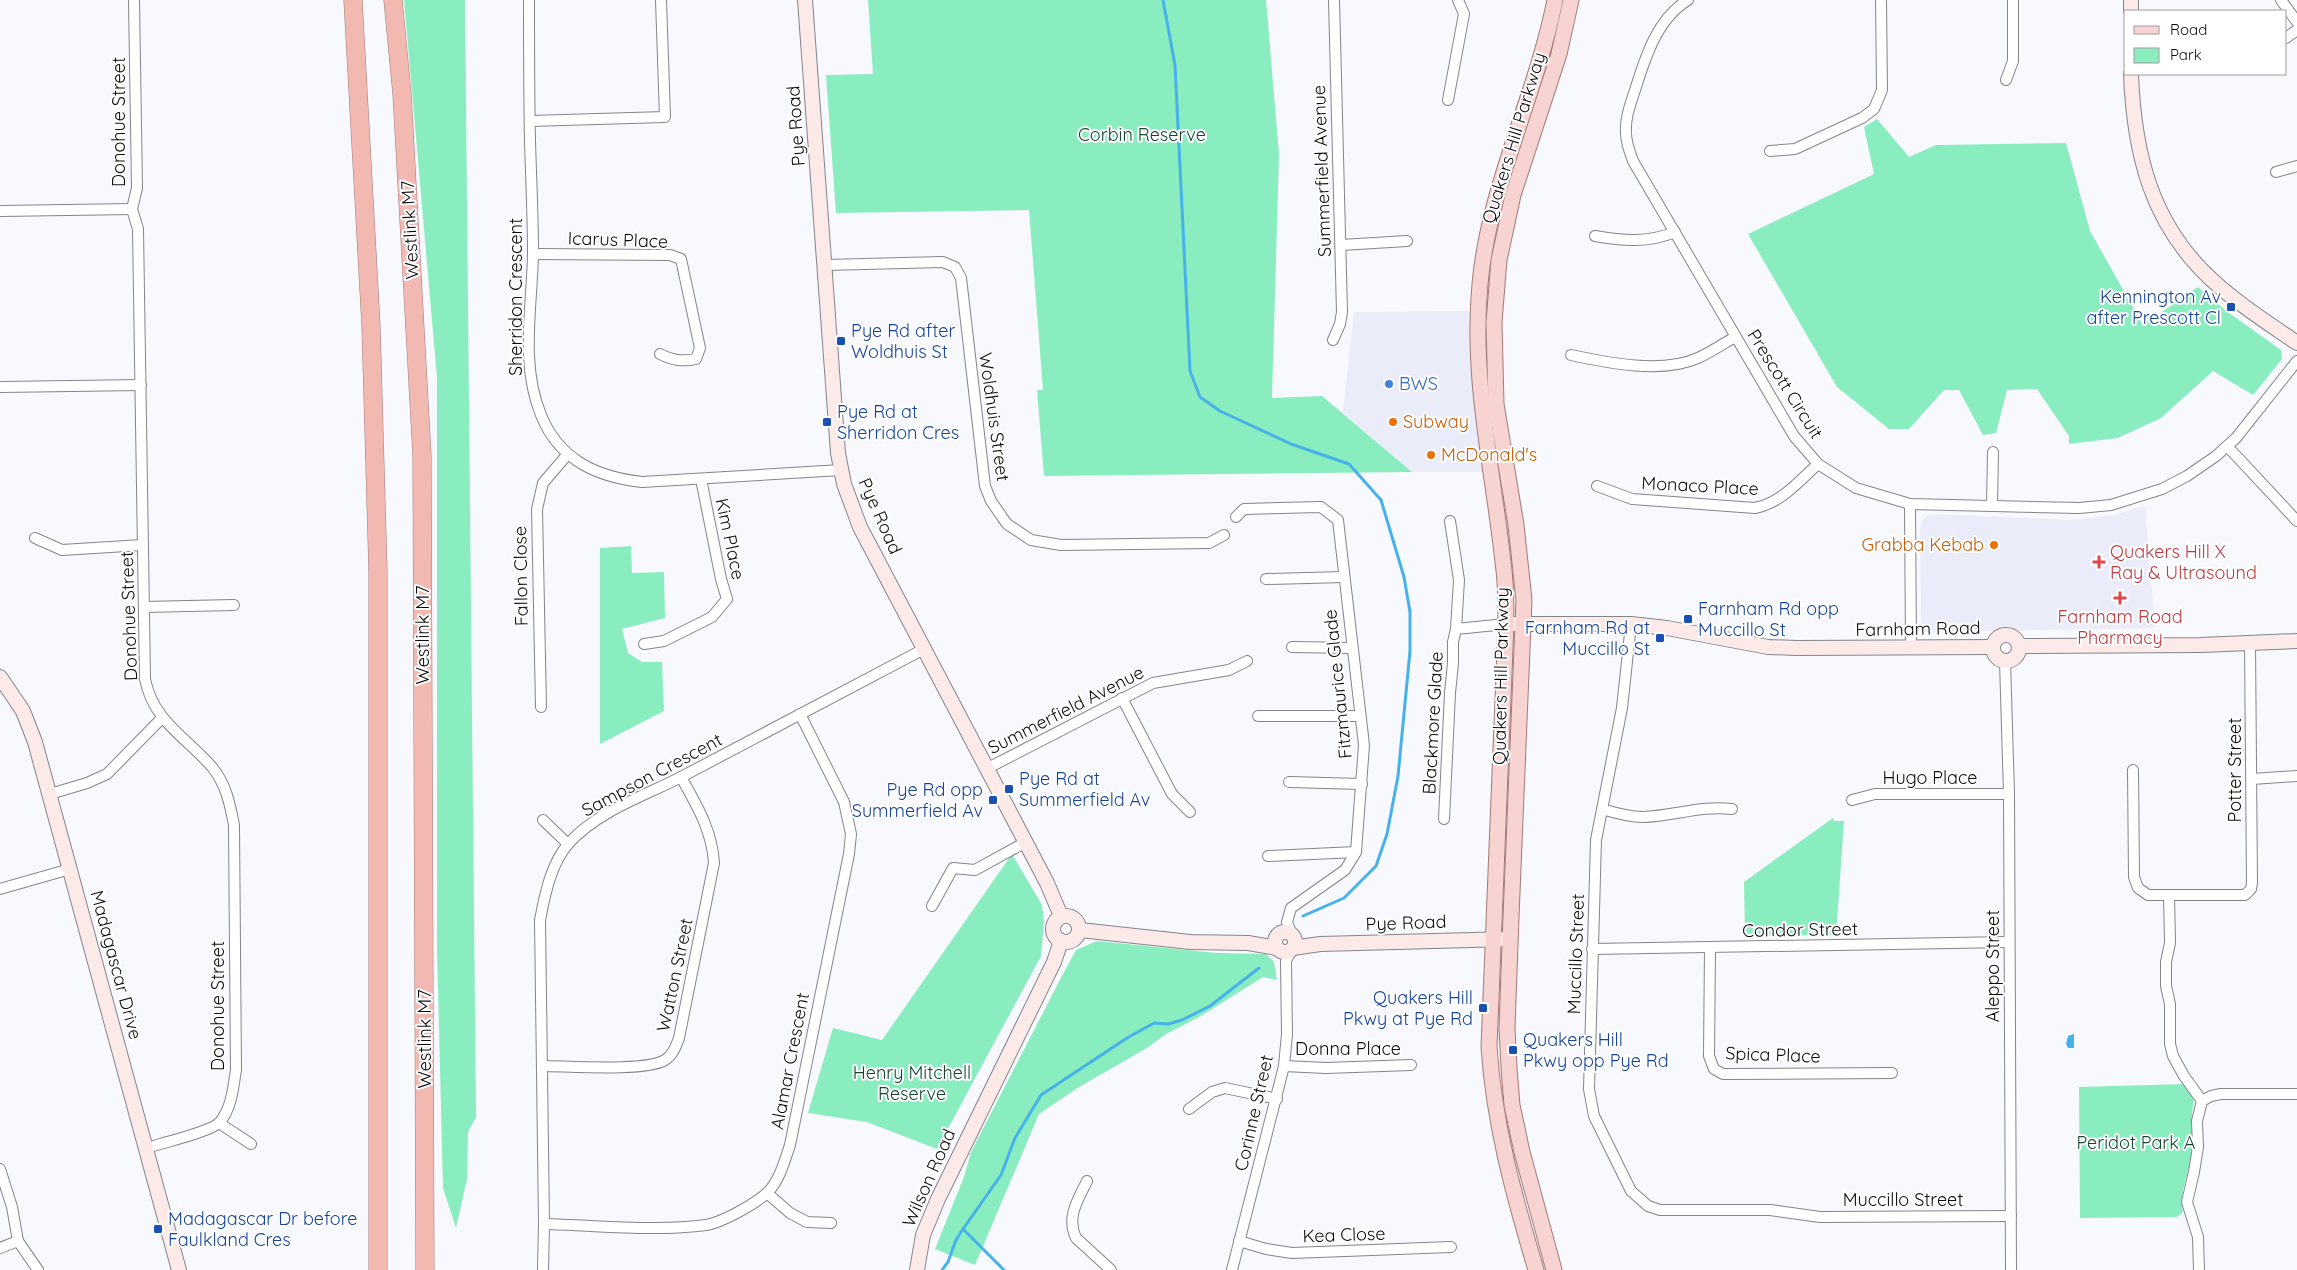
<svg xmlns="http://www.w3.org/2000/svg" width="2297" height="1270" viewBox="0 0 2297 1270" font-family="Quicksand,sans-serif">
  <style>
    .built { fill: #ebecf9 }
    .green { fill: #8aedbf }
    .water { fill: #46b2e9 }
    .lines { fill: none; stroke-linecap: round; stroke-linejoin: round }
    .stream { stroke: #46b2e9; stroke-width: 3 }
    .street-casing { stroke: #848589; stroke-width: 12 }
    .secondary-casing { stroke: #848589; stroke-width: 16 }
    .primary-casing { stroke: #a17b78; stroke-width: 17 }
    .highway-casing { stroke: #a17b78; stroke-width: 19 }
    .street { stroke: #fff; stroke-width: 10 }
    .secondary { stroke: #fbeae8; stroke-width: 14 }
    .primary { stroke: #f7d4d1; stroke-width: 15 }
    .highway { stroke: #f2b8b2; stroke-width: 18 }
    .transit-dot { fill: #1a4fb4; stroke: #fff; stroke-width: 2 }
    .shop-dot { fill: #3f7fe0; stroke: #fff; stroke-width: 2 }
    .food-dot { fill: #e8710a; stroke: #fff; stroke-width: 2 }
    .health-dot { fill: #e0444e; stroke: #fff; stroke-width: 2 }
    .labels { text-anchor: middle; stroke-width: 4; stroke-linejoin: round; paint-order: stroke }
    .street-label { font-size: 18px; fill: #0b0b0d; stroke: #fff }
    .park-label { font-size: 18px; fill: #154531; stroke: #fff }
    .transit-label { font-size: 18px; fill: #164399; stroke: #fff; text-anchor: start }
    .shop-label { font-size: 18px; fill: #366cbe; stroke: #fff; text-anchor: start }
    .food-label { font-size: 18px; fill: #c56008; stroke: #fff; text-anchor: start }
    .health-label { font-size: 18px; fill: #be3a42; stroke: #fff; text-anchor: start }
  </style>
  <rect width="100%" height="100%" fill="#f8f9fe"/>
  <g class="built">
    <path d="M1478,311l12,161h-78l-69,-60 11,-100z"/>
    <path d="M2145,506l10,122 -228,4 -6,-6 -1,-98 2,-7 5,-5 9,-2 135,6 42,-5z"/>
  </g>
  <g class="green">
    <path d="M404,0h61l11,1117 -8,15 -1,47 -11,49 -13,-40 -6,-238v-572z"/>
    <path d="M868,0h398l13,154 -7,244 50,-2 90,76 -368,4 -7,-86h6l-14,-180 -193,3 -10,-138 47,-1z"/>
    <path d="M1877,119l32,38 27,-12 130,-2 24,88 53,94 55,-38 27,23 56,40 1,9 -29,36 -40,-24 -52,47 -43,20 -49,6v-8l-32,-47 -30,1 -11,43 -13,2 -24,-45h-15l-35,39h-20l-52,-42 -89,-153 126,-60 -10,-47z"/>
    <path d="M631,546l1,27 32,-1 1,46 -43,11 6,24 14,9h20l2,49 -64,33v-196z"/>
    <path d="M1833,818l1,3h10l-8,114 -91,1 -1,-54z"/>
    <path d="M1012,854l30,51 2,17 -3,34 -104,193 -70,-27 -59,-9 25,-85 49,12z"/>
    <path d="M1097,941l119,12 50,1 8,8 3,18 -14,-3 -62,39 -35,18 -19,14 -68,39 -40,27 -64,151 -40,-16 29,-72 7,-25 92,-178 13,-24z"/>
    <path d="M2185,1084c12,17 8,14 7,32 -1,10 2,21 1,31 -2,23 -14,42 -10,65l-6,5 -97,1 -1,-131z"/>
  </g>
  <path class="water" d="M2074,1034v14h-6l-2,-4 2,-8z"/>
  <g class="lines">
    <g class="stream">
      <path d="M1163,0l12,65 15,306 10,26 20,14 71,33 58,20 32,36 23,77 6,35v39l-12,125 -11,58 -11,32 -32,32 -41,18"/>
      <path d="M963,1229l41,41"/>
      <path d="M942,1270l6,-8 8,-22 7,-11 38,-54 14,-37 26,-43 86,-57 27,-15 14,1 14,-4 28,-14 49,-38"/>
    </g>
    <g class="street-casing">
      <g id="street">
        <path d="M134,0l3,188 -5,21 6,20 7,450c8,42 41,58 67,88 14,17 18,37 22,58l2,245c-3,18 -4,37 -16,52 -9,10 -59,21 -73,26"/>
        <path d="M529,0c0,47 0,94 1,140 1,38 3,76 3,114 -1,54 -13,110 8,161 18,45 56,62 101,67l199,-12"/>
        <path d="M1688,0c-30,18 -42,55 -52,87 -4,13 -10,26 -10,40 -1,12 3,23 7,34l161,275 24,28 38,24 54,16 169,4 32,-3 51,-16 25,-13 29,-20 20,-18 61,-77"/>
        <path d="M2281,0l16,22"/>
        <path d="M2286,38l11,-8"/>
        <path d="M2006,80l7,-19v-61"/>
        <path d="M1448,100l16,-86 -6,-14"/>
        <path d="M530,121l135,-4 -4,-117"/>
        <path d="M1770,151l25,-2 67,-31 12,-9 8,-19 -1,-90"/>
        <path d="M2276,172l21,-6"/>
        <path d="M0,211l132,-2"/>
        <path d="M1595,236c28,5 53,7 80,-4"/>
        <path d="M1341,245l66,-4"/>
        <path d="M533,254l137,1 11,4 19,89 -4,11c-14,3 -24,1 -36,-5"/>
        <path d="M825,265l118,-3 12,5 6,11 24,208 6,15 16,23 24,16 30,5 148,-2 15,-8"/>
        <path d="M1333,340l7,-16 2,-12 -8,-312"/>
        <path d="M1571,355c37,8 91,19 127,3 13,-6 25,-14 37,-21"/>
        <path d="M0,387l141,-2"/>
        <path d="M2228,447l69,74"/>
        <path d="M1597,486l35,13 123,9c26,-5 44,-27 63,-44"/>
        <path d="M1910,504l1,144"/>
        <path d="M1992,505l1,-53"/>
        <path d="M1236,517l8,-8 77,-2 17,13 26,225 -8,107 -11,18 -54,38 -4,14 4,11"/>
        <path d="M35,538l27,12 80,-5"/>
        <path d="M1266,579l78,-2"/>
        <path d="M144,607l90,-2"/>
        <path d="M1631,624l-9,84 -26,132 -7,249 5,27 37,75 17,15 12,4h110l50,7 191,-1"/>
        <path d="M1456,629l50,-5"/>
        <path d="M644,644l20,-3 48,-24 15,-18 -6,-20 -20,-100"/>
        <path d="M1292,647l60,1"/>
        <path d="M2005,661l4,133 2,476"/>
        <path d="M1122,698l50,96 18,18"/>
        <path d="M541,707l-4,-198 6,-26 24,-28"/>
        <path d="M1258,716h102"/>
        <path d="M988,768l165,-85 76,-13 18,-9"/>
        <path d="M2133,770l1,107 4,11 10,7h97l6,-6 1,-6 -2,-240"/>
        <path d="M2252,779l45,-3"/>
        <path d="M1289,782l73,2"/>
        <path d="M50,794l37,-11 20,-9 55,-56"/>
        <path d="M1852,800l23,-6h134"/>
        <path d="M1602,809c13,4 27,8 41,8 31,-1 59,-12 89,-8"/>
        <path d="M1444,819l6,-126 3,-30v-21l3,-13 3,-49 -9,-59"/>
        <path d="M543,820l25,24"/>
        <path d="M1268,856l88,-4"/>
        <path d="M0,889l70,-20"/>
        <path d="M2169,895l1,48 -4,19v24l4,18v40l3,12 11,20 18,25"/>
        <path d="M932,906l21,-38 22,2 51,-28"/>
        <path d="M1710,948l-1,108 5,13 9,5 169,-1"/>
        <path d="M1592,949l417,-7"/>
        <path d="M542,1066c26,0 103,6 123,-6 8,-5 11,-14 14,-22l35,-175c-2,-33 -17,-57 -33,-86"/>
        <path d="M1284,1066l42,2 85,-3"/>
        <path d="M1189,1109l23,-17 13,-4 52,11"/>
        <path d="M219,1123l32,21"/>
        <path d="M0,1169l12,38 6,34 20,29"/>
        <path d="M1087,1181c-9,19 -21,36 -11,57l35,32"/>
        <path d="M767,1193l23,20 17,9 24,1"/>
        <path d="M544,1224c51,1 112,8 162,1 15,-2 49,-21 61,-32 12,-11 18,-33 23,-48l59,-291 2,-20 -7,-32 -44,-88"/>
        <path d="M1239,1241l27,8 26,4 159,-6"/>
        <path d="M0,1248l18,-7"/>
        <path d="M543,1270l1,-46 -4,-304c5,-26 11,-57 29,-77 30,-33 76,-47 114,-67 81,-42 161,-85 241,-127"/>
        <path d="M1232,1270l52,-204 3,-32 -1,-73 5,-11"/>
        <path d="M2199,1270l-1,-33 -11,-35 7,-30 4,-25 -1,-26 5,-20 9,-5 10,-2h76"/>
      </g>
    </g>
    <g class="secondary-casing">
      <g id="secondary">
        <path d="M805,0l33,453 6,31 16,43 187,356 14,33"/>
        <path d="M2131,0v11"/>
        <path d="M2131,74c3,79 20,150 81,206 26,24 56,43 85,63"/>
        <path d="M1506,624h125l36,4 101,19 29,1 195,-1"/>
        <circle cx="2006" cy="648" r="13"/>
        <path d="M2019,646l182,-1 96,-4"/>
        <path d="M0,677l23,34 12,31 144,528"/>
        <circle cx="1066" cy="929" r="13"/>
        <path d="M1080,930l110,12 58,1 29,5"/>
        <circle cx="1285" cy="942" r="10"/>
        <path d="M1293,948l27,-4 190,-5"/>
        <path d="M917,1270l6,-35 15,-36 116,-237 7,-21"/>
      </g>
    </g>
    <g class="primary-casing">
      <g id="primary">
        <path d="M1536,1270c-22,-74 -42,-146 -47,-223l16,-398c1,-29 2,-58 -2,-87 -10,-93 -32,-183 -23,-278 9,-99 56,-188 75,-284"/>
        <path d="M1554,1270l-32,-118 -10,-47 -3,-37 -2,-40 4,-111 13,-317 -8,-75 -20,-121 -2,-82 5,-62 14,-65 46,-141 12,-54"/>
      </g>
    </g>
    <g class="highway-casing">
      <g id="highway">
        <path d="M353,0l18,326 7,246v698"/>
        <path d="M393,0l9,94 20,362 3,814"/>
      </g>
    </g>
    <use href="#street" class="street"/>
    <use href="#secondary" class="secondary"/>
    <use href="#primary" class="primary"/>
    <use href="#highway" class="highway"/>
  </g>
  <g class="transit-dot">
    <rect x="2226" y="302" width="10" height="10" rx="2.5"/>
    <rect x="836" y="336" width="10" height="10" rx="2.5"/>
    <rect x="822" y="417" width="10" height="10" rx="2.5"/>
    <rect x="1683" y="614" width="10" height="10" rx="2.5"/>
    <rect x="1655" y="633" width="10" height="10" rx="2.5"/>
    <rect x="1004" y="784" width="10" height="10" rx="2.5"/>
    <rect x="988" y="795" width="10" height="10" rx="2.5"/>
    <rect x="1478" y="1003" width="10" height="10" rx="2.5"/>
    <rect x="1508" y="1045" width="10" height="10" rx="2.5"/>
    <rect x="153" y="1224" width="10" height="10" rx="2.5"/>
  </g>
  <circle class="shop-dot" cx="1389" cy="384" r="5"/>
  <g class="food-dot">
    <circle cx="1393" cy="422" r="5"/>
    <circle cx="1431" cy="455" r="5"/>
    <circle cx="1994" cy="545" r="5"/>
  </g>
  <g class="health-dot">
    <path d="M2096.5 554.5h5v5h5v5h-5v5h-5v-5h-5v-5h5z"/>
    <path d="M2117.5 590.5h5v5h5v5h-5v5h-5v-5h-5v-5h5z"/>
  </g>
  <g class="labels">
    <g class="street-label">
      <text transform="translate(119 122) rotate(-90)" y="6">Donohue Street</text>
      <text transform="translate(796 126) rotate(-94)" y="6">Pye Road</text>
      <text transform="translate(1514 138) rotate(-73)" y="6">Quakers Hill Parkway</text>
      <text transform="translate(1322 171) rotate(-92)" y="6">Summerfield Avenue</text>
      <text transform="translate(410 230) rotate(-93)" y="6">Westlink M7</text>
      <text transform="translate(618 240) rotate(2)" y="6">Icarus Place</text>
      <text transform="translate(516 297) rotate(-90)" y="6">Sherridon Crescent</text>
      <text transform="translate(1785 384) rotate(58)" y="6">Prescott Circuit</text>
      <text transform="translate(994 417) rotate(82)" y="6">Woldhuis Street</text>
      <text transform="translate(1700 486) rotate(3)" y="6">Monaco Place</text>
      <text transform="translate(880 516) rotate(66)" y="6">Pye Road</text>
      <text transform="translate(730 539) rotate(78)" y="6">Kim Place</text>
      <text transform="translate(521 576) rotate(-91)" y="6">Fallon Close</text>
      <text transform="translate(129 616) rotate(-92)" y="6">Donohue Street</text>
      <text transform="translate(1918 629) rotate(-1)" y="6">Farnham Road</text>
      <text transform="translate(423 635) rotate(-90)" y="6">Westlink M7</text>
      <text transform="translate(1501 676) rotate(-89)" y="6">Quakers Hill Parkway</text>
      <text transform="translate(1338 684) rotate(-96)" y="6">Fitzmaurice Glade</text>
      <text transform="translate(1066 710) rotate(-27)" y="6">Summerfield Avenue</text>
      <text transform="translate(1433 723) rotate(-87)" y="6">Blackmore Glade</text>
      <text transform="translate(2235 770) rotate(-90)" y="6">Potter Street</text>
      <text transform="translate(652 775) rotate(-28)" y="6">Sampson Crescent</text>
      <text x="1930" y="784">Hugo Place</text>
      <text transform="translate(1406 923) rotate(-2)" y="6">Pye Road</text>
      <text transform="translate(1800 930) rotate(-1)" y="6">Condor Street</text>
      <text transform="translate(1576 954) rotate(-88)" y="6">Muccillo Street</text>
      <text transform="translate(116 965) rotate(75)" y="6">Madagascar Drive</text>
      <text transform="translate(1993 966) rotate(-90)" y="6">Aleppo Street</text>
      <text transform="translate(675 975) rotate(-78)" y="6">Watton Street</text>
      <text transform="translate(218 1006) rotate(-90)" y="6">Donohue Street</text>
      <text transform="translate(425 1039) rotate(-90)" y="6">Westlink M7</text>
      <text x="1348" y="1055">Donna Place</text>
      <text transform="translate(1773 1055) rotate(2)" y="6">Spica Place</text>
      <text transform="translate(790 1061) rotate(-79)" y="6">Alamar Crescent</text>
      <text transform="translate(1254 1113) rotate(-77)" y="6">Corinne Street</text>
      <text transform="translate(929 1178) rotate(-66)" y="6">Wilson Road</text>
      <text x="1903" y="1206">Muccillo Street</text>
      <text transform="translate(1344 1235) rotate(-2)" y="6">Kea Close</text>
    </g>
    <g class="park-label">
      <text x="1142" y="141">Corbin Reserve</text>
      <text x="912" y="1079">Henry Mitchell<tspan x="912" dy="21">Reserve</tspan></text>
      <text x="2136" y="1149">Peridot Park A</text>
    </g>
    <g class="transit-label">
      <text x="2221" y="303" text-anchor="end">Kennington Av<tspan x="2221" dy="21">after Prescott Cl</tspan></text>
      <text x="851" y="337">Pye Rd after<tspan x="851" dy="21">Woldhuis St</tspan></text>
      <text x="837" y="418">Pye Rd at<tspan x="837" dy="21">Sherridon Cres</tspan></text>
      <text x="1698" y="615">Farnham Rd opp<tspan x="1698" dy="21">Muccillo St</tspan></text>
      <text x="1650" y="634" text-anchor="end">Farnham Rd at<tspan x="1650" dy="21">Muccillo St</tspan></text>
      <text x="1019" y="785">Pye Rd at<tspan x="1019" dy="21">Summerfield Av</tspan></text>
      <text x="983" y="796" text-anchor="end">Pye Rd opp<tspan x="983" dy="21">Summerfield Av</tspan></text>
      <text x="1473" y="1004" text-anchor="end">Quakers Hill<tspan x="1473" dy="21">Pkwy at Pye Rd</tspan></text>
      <text x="1523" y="1046">Quakers Hill<tspan x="1523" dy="21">Pkwy opp Pye Rd</tspan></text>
      <text x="168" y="1225">Madagascar Dr before<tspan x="168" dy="21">Faulkland Cres</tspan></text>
    </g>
    <g class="shop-label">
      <text x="1399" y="390">BWS</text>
    </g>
    <g class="food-label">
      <text x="1403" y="428">Subway</text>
      <text x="1441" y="461">McDonald's</text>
      <text x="1984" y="551" text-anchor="end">Grabba Kebab</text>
    </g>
    <g class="health-label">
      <text x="2110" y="558">Quakers Hill X<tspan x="2110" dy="21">Ray &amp; Ultrasound</tspan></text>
      <text x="2120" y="623" text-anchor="middle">Farnham Road<tspan x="2120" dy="21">Pharmacy</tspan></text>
    </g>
  </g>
  <rect x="2124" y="10" width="162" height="65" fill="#ffffff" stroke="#9d9d9e"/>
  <rect x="2134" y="26" width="25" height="8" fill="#f7d4d1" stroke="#9d9d9e"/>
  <text x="2170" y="35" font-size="15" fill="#0b0b0d">Road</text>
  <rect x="2134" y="48" width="25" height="15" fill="#8aedbf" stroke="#9d9d9e"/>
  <text x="2170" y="60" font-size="15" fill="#0b0b0d">Park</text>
</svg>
